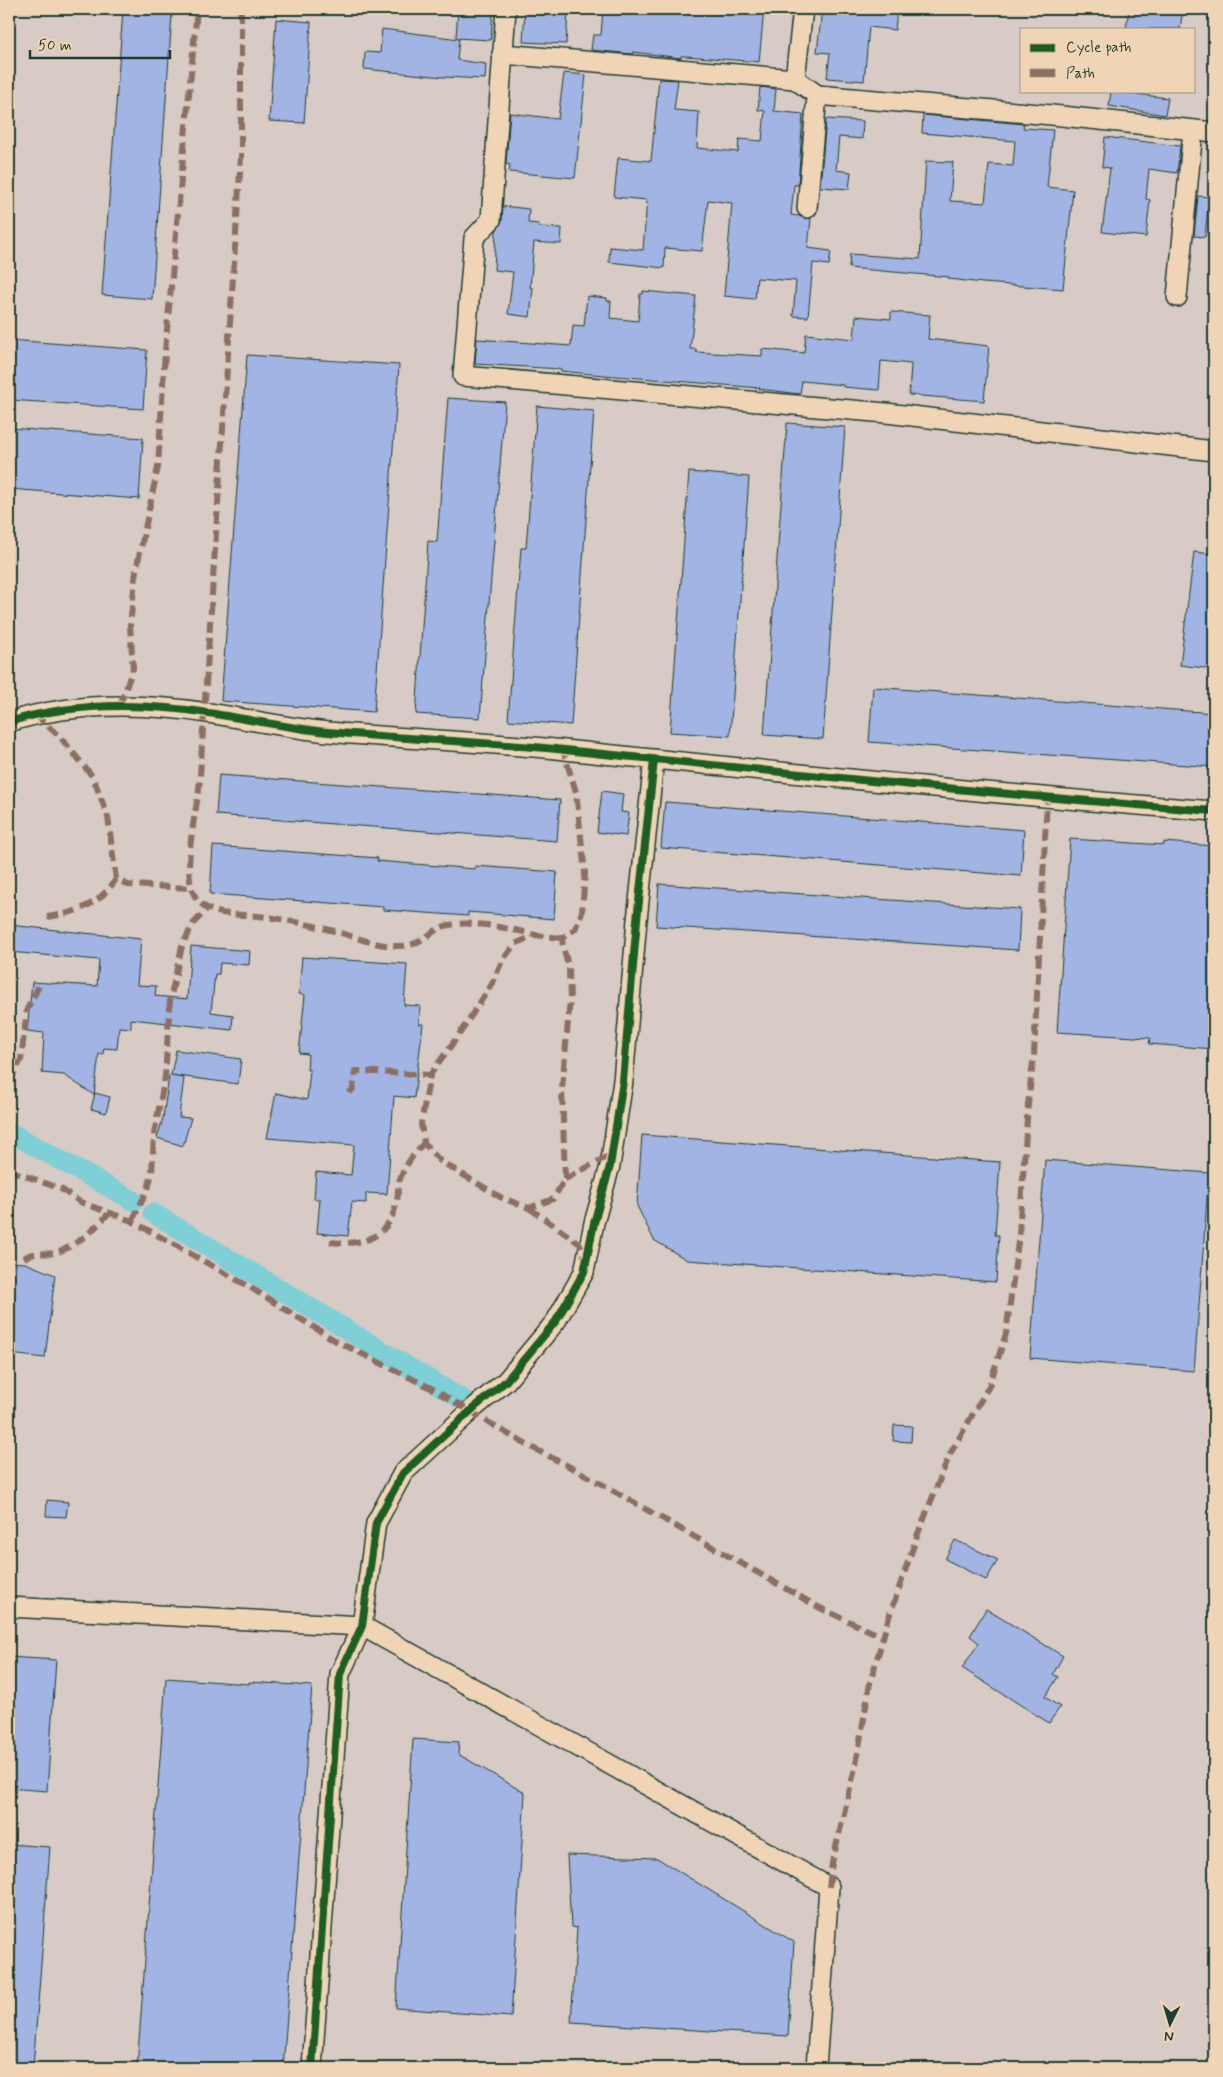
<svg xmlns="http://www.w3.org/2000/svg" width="1223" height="2077" viewBox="0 0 1223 2077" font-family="Mynerve,sans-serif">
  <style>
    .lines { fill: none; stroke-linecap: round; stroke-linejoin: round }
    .canal { stroke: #7ecfd6; stroke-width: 20 }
    .building { fill: #a2b4e3; stroke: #1f3d34 }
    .street-casing { stroke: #1f3d34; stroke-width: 22 }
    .street { stroke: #efd4b6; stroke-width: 19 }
    .quiet { stroke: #8d6e63; stroke-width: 6; stroke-dasharray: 12 6; stroke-linecap: butt }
    .cycleway-casing { stroke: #efd4b6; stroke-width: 11 }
    .cycleway { stroke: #1b5e20; stroke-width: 8 }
  </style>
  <rect width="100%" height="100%" fill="#d8cac4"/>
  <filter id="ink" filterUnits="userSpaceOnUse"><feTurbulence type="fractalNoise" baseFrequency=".02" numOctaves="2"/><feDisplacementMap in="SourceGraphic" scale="10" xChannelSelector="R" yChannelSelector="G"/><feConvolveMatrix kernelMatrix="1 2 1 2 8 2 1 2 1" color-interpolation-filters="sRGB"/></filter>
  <g filter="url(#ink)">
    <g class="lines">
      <g class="canal">
        <path d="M9,1132l125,69"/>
        <path d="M153,1213l322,194"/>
      </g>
    </g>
    <g class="building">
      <path d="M458,9h35l-2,31 -35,-2z"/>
      <path d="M525,9l43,2 -2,33 -43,-2z"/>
      <path d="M603,9h161l-5,53 -73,-6h-5v2l-48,-6v2l-42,-4 2,-15h8z"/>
      <path d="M822,9h75l-2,21 -26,-3 -5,54 -37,-3 3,-25 -13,-1z"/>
      <path d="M1129,9h54l-3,20h-54z"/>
      <path d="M123,10l49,4 -20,285 -50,-4z"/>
      <path d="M276,19l35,3 -7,101 -35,-2z"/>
      <path d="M382,29l77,10 -2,21 29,4 -1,15 -42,-2 -79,-8 1,-17 15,1z"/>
      <path d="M564,73l22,2 -11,103 -66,-6 1,-7 -4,-1 4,-51 48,6z"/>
      <path d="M659,79l19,1 -4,30 25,2 -2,36 41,4 1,-13 23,2 3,-30 -7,-1 2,-23 16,2 -2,22 29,3 -5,71h-4l-3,30 8,1 7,3 5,-1 -3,30 23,3 -2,14 -16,-2 -5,54 -15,-1 3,-35 -39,-3 -2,21 -31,-3 8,-93 -24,-3 -6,51 -37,-3 -1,20 -55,-6 1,-15 33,3 4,-50 -33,-3 4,-39 33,3z"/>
      <path d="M1111,91l57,7 -3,17 -56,-9z"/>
      <path d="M923,115l101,9 -1,4 30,2 -6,57 26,3 -10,99 -80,-6 -34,-4v-2l-100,-9 1,-14 70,5 6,-98 27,1 -3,39 35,2 4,-39 24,2 2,-25 -93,-8z"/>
      <path d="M826,119l37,2 -1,18 -23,-2 -3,33 15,2 -2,17 -29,-2z"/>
      <path d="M1105,137l75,9 -3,27 -28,-4 -3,30 4,1 -4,37 -44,-5 8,-64 -8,-1z"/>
      <path d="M1198,196l11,1 -4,40 -11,-1z"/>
      <path d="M503,206l26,3 -1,14 11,1v3l23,1 -1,16 -27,-2 -4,46h3l-3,29 -22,-3 5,-42 -19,-2 2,-39 6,-10z"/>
      <path d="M643,291l53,5 -6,53h6v3l66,4v-7l42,4 2,-19 48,5 2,-23 35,3v-7l39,3 -2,24 61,7 -5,55 -75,-6 2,-31 -30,-3 -2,29 -36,-3v-2l-41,-4 -2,13 -41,-5 1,-1 -180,-15 -19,-2v-2l-86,-5 2,-25 94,7 2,-21 11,1 3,-30 20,2v3h4l-1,17 28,3 2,-27h3z"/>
      <path d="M9,340l138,10 -4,59 -134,-9z"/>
      <path d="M247,355l152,10 -25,347 -153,-11z"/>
      <path d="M448,398l57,4 -25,316 -64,-4 12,-173 9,1z"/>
      <path d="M537,406l57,5 -23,314 -63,-5 13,-172h5z"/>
      <path d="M787,423l58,4 -22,312 -59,-4z"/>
      <path d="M9,428l134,10 -4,61 -130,-10z"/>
      <path d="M689,472l60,5 -19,259 -60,-4z"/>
      <path d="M1194,552l20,2v100l-2,15 -32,-4z"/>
      <path d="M873,687l341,26v54l-345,-25z"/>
      <path d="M219,775l341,25 -3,41 -341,-26z"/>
      <path d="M602,791l21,3 -2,18 8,1 -3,23 -29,-4z"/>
      <path d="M665,802l359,28 -3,46 -360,-28z"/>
      <path d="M1070,839l94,6v-3l50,4v203l-65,-5 1,-6 -93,-6z"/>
      <path d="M213,846l165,12 -1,3 98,8v-3l82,6 -3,47 -86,-7v4l-85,-6v-3l-173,-13z"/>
      <path d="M659,884l361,25 -2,41 -362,-24z"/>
      <path d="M9,925l132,14 -4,46 19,1 -1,10 32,3 4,-53 59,5 -1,14 -29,-2 -1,11h-4l-4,38 22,3 -1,15 -101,-11v9l-12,-1 -2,22 -13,-1 -1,6h-4l-5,41 -30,-20 -22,-2 2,-40 -17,-2 5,-49 65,4 2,-26 -90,-8z"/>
      <path d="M302,957l105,7 -3,41 16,1 -1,18h4l-9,74 -20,-2 -7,98 -21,-1v10l-14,-1 -4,34 -31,-3 3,-34h-6l2,-27 35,3 3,-30 -87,-7 9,-45 31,7 3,-30h-3l1,-16 -9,-1 6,-58 -6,-1z"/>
      <path d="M176,1050l65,9 -3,25 -67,-9z"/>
      <path d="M169,1076l15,2 -5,39 12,1 -8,28 -26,-8 6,-20z"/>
      <path d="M95,1093l15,4 -4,16 -15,-4z"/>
      <path d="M642,1135l358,27 -5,73h4l-3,47 -309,-22 -33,-20 -17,-34z"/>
      <path d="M1045,1160l164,13 -15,198 -164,-13z"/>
      <path d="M9,1262l16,1 30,12 -10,83 -36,-4z"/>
      <path d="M894,1425l18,1 -1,16 -18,-1z"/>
      <path d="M47,1500l21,2 -2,15 -20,-1z"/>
      <path d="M955,1540l43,20 -12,20 -41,-21z"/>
      <path d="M986,1609l77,47 -10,18 5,3 -13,20 15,10 -11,16 -87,-55 17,-25 -9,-7z"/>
      <path d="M9,1657l47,3 -9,131 -38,-3z"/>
      <path d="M166,1678l83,6v-2l63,4 -29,382h-146z"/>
      <path d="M413,1739l46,3 -1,12 67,39 -14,224 -115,-9z"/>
      <path d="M9,1844l41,3 -17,221h-24z"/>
      <path d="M567,1855l90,3 137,84 -6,94 -217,-14 6,-94 -6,-1z"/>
    </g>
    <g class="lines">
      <g class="street-casing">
        <g id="street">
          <path d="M506,9l-15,211 -17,18 -11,138 423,37 328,38"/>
          <path d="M803,9l-8,70 22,16 -10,113"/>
          <path d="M502,54l293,25"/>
          <path d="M817,95l235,20 162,17"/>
          <path d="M1177,297l16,-167"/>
          <path d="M9,722c64,-20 133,-19 199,-9 40,6 80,15 120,19 79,7 158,10 237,18 216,22 433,45 649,61"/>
          <path d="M9,1607l353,19 467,261 -13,181"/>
          <path d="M312,2068l28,-394 22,-48 14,-103 27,-50 72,-66 31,-26 50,-60 28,-49 10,-49 16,-57 13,-85 14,-161 17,-160"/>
        </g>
      </g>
      <use href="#street" class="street"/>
      <g class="quiet">
        <path d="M240,9l1,6v142l-42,633c-4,25 -18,88 -3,108 11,16 31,16 48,17 28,1 59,8 86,15 25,6 53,20 79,15 13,-2 21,-13 33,-18 22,-9 71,2 93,8"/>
        <path d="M120,705l13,-37 -3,-43 6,-54 22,-104 7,-116 32,-342"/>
        <path d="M35,714l26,24 32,39 15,40 8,62 12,6 65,3"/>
        <path d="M47,917c30,-4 52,-12 69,-38"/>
        <path d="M562,938l-27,-3 -20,9 -13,17 -10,23 -32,49 -30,42 -9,49 3,19 16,18 62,37 27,10 24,-9 12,-20 -3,-90 8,-90 -1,-31 -6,-20 -1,-10 13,-9 7,-17 3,-39 -9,-81 -13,-42"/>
        <path d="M9,1082l12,-22 6,-51 12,-23"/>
        <path d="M349,1093l4,-4 2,-18 75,4"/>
        <path d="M9,1170l52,19 19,13 52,19 116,65 88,55 95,47 94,56 57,29 238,135 63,29"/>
        <path d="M565,1179l47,-25"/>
        <path d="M529,1208l51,36 5,15"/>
        <path d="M132,1221l16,-32 4,-16 2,-39 11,-57 5,-77 12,-54 11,-22 15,-16"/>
        <path d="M330,1242c34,4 59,-4 67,-41 1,-6 1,-13 2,-19 4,-14 15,-29 25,-39"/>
        <path d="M24,1258c11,-8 22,-2 34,-6 18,-6 38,-24 50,-38"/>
        <path d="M829,1887l3,-24 24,-99 14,-81 18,-63 29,-84 33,-82 39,-68 17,-52 13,-100 9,-130 6,-50 13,-255"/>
      </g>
      <g class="cycleway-casing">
        <g id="cycleway">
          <path d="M9,722c64,-20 133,-19 199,-9 40,6 80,15 120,19 79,7 158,10 237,18 216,22 433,45 649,61"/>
          <path d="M312,2068l28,-394 22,-48 14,-103 27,-50 72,-66 31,-26 50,-60 28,-49 10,-49 16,-57 13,-85 14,-161 17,-160"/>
        </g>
      </g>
      <use href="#cycleway" class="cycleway"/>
    </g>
  </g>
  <rect width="1223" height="2077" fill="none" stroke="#efd4b6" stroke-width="30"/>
  <rect x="15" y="15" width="1193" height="2047" fill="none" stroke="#1f3d34" stroke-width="2" filter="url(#ink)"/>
  <rect x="1020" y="28" width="175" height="65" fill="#efd4b6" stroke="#9c9882"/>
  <rect x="1030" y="44" width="25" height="8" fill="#1b5e20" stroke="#9c9882"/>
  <text x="1066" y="52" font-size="15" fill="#1f3d34">Cycle path</text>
  <rect x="1030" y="69" width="25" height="8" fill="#8d6e63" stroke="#9c9882"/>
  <text x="1066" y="78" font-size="15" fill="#1f3d34">Path</text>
  <g transform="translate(1170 2024) rotate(185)" stroke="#efd4b6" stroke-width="4" paint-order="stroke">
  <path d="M0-4L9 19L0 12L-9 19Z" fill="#1f3d34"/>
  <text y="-8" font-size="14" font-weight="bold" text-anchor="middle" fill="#1f3d34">N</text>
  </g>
  <path d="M30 50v8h140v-8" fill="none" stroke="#1f3d34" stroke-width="2.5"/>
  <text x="38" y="50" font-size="15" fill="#1f3d34" stroke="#efd4b6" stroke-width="4" paint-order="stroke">50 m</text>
</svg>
